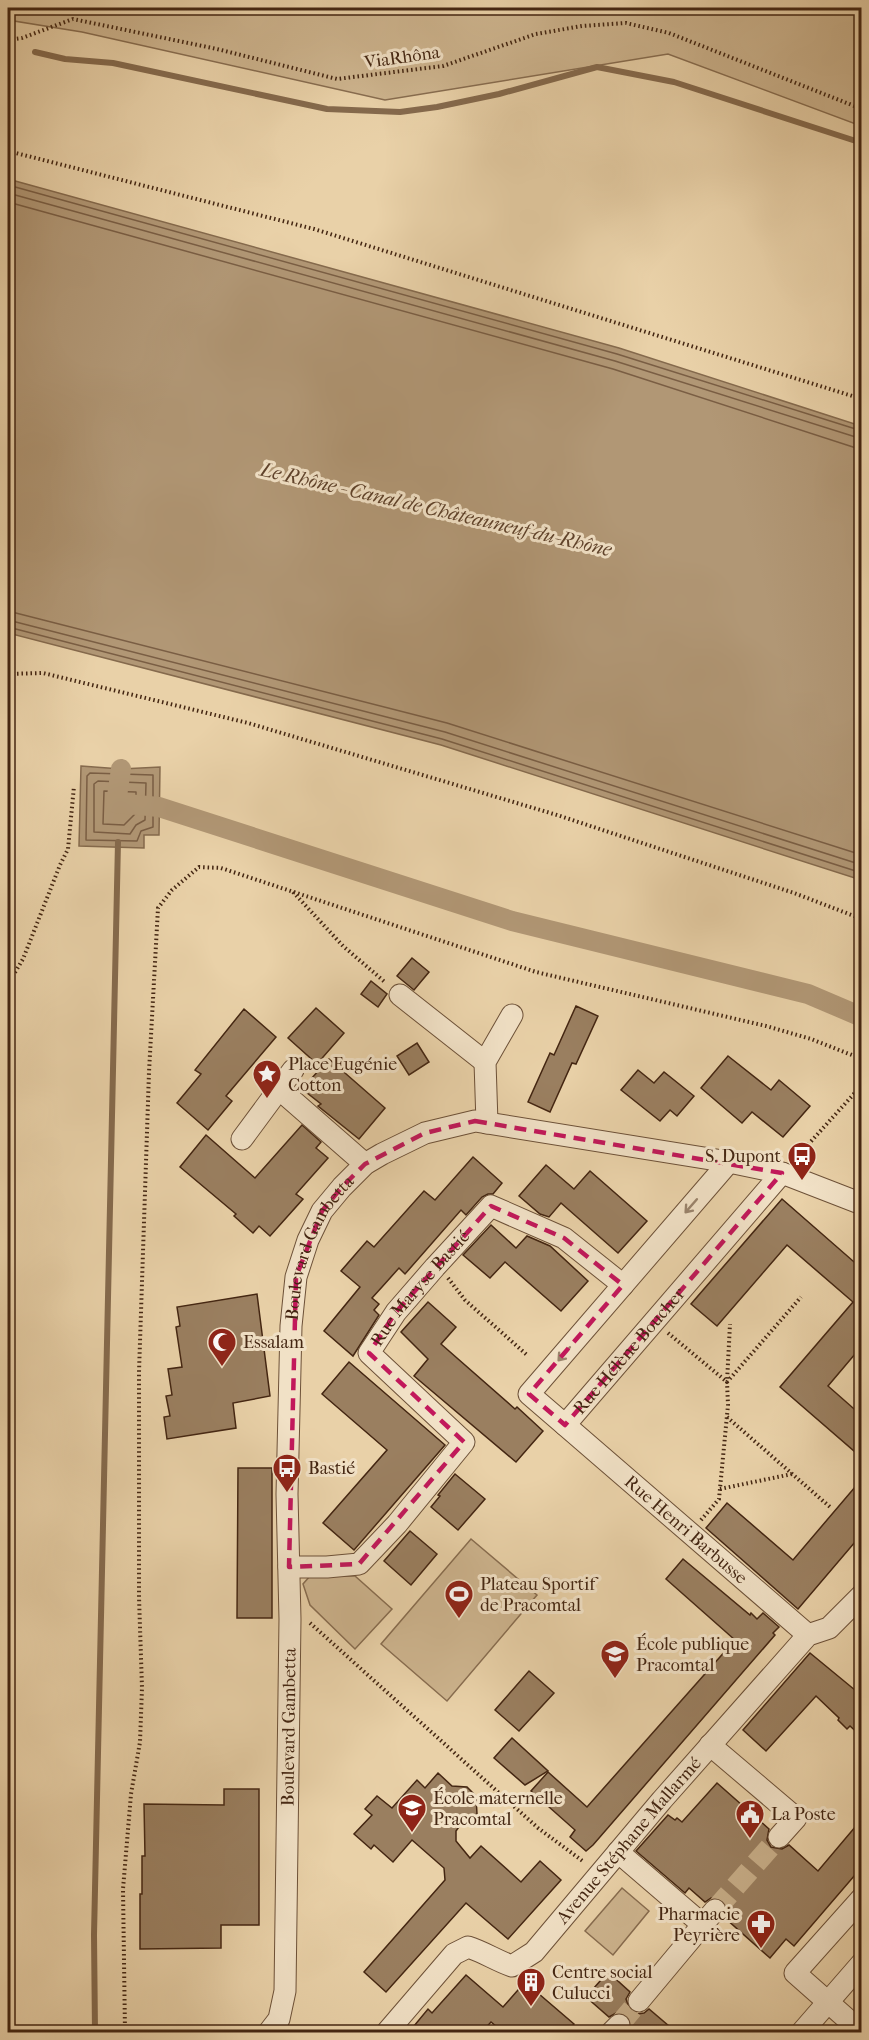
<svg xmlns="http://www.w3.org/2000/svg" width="869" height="2040" viewBox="0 0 869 2040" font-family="'IM FELL French Canon',serif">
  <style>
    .green { fill: #cdb48e; stroke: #886d50; stroke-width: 1.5 }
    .water { fill: #b19775; stroke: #856a4d; stroke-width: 1.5 }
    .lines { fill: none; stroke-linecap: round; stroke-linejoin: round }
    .shore { stroke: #7a5e44; stroke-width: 1.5 }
    .stream { stroke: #856a4d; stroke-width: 6 }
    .canal { stroke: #b19775; stroke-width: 20 }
    .building { fill: #9a7f60; stroke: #442612; stroke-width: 1.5 }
    .minor-tunnel { stroke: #c8af8a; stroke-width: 21; stroke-dasharray: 21 10; stroke-linecap: butt }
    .minor-casing { stroke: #6d5138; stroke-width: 23 }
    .path { stroke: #442612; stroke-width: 4; stroke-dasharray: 1.5 3; stroke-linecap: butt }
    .minor { stroke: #f1e1c6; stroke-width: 21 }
    .oneway { stroke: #9a846c }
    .marked { fill: none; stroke: #c2185b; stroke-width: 4.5; stroke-dasharray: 12 8; stroke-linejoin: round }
    .labels { text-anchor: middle; stroke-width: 6; stroke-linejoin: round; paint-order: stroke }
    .street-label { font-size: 18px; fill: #442612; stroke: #f1e1c6 }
    .poi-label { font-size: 18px; fill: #442612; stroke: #f1e1c6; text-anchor: start }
    .water-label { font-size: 20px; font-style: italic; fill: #5f422b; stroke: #f1e1c6 }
  </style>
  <rect width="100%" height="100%" fill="#e9d1a8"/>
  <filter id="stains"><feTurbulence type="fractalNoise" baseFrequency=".00333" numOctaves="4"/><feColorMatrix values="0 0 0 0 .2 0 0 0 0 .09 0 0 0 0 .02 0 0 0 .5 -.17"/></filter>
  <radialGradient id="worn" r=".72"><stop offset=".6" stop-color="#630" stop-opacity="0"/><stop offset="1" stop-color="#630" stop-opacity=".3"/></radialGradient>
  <g class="green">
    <path d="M8,8h853v118l-193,-72 -283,46 -303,-68 -74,-12z"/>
    <path d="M471,1539l66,56 -90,106 -66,-57z"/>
    <path d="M310,1576h45l37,33 -37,40 -45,-44 -7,-21z"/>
    <path d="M622,1888l27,23 -36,44 -28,-24z"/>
  </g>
  <g class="water">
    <path d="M8,179l611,169 242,78v454l-420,-135 -433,-112z"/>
    <path d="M81,766l40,3 39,-2 -1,68h-15v13l-65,-2z"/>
  </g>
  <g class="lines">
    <g class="shore">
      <path d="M8,185l609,169 245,77"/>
      <path d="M8,193l607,168 247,78"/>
      <path d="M8,202l605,167 240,78 9,1"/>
      <path d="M8,611l439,112 415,132"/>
      <path d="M8,620l437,112 417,133"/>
      <path d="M8,627l434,112 420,134"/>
      <path d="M90,773l63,2v52l-12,4 -4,10 -51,-1 1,-64z"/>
      <path d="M98,781l48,2 -1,37 -9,5 -6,9 -36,-2v-48z"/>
      <path d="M104,791l32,1v21l-12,12 -21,-1z"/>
    </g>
    <g class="stream">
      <path d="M35,52l30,7 48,4 214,46 73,3 37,-5 62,-13 98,-27 77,15 188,61"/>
      <path d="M95,2032l-1,-97 24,-1093"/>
    </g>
    <path class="canal" d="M121,769l-5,34 43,4 353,114 296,73 54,23"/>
  </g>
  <g class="building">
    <path d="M412,958l17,14 -15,18 -17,-14z"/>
    <path d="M371,981l16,13 -9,13 -17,-13z"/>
    <path d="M576,1006l22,10 -22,48 -4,-1 -22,49 -22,-10 22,-49 4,2z"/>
    <path d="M316,1008l28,25 -27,31 -29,-26z"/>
    <path d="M244,1009l32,28 -50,59 6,5 -24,29 -31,-27 24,-29 -6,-4z"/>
    <path d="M417,1043l12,19 -20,13 -12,-19z"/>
    <path d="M728,1056l43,34 8,-10 31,26 -27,31 -31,-25 -10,11 -41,-35z"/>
    <path d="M329,1059l56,49 -26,31 -41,-33 3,-2 -19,-15z"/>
    <path d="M638,1070l16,13 10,-11 30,24 -17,20 -7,-6 -10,11 -39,-31z"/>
    <path d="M302,1125l19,17 -5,6 12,10 -32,36 7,5 -33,37 -11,-10 -6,7 -19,-17 2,-2 -56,-47 26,-32 49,43z"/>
    <path d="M473,1157l29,26 -9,11h-5l-6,3 -16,18 -5,-5 -56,64 -6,-6 -17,19 -10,11 7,6 -5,6 5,5 -26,41 -29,-25 36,-44 -19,-16 26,-30 7,6 50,-56 11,9z"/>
    <path d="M546,1165l28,24 16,-18 57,50 -29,32 -57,-50 -12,14 -9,-3 -21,-18z"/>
    <path d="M782,1199l79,69v79l-33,39 33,29v42l-81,-70 73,-85 -66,-57 -70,81 -26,-22z"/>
    <path d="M491,1225l25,23 11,-12 23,10 38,35 -27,30 -56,-49 -15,16 -27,-23z"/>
    <path d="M257,1294l13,102 -37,7 3,25 -69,11 -3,-22 6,-1 -4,-20 6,-1 -4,-26 14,-2 -6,-40 4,-1 -3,-19z"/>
    <path d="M428,1302l28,25 -15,17 74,65 2,-2 26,24 -27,31 -102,-86 14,-17 -27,-27z"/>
    <path d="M349,1362l96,83 -91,105 -31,-27 64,-73 -65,-56z"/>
    <path d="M238,1468h34v150h-35z"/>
    <path d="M455,1474l30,25 -27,31 -27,-23 9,-11 -2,-1z"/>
    <path d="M861,1480v55l-63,74 -92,-81 21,-25 66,57z"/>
    <path d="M410,1531l27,23 -26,31 -27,-24z"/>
    <path d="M683,1559l67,56 1,-2 6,6 6,-6 16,14 -6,6 2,2 -182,210 -7,6 -16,-14 5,-7 -44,-39 17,-19 39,35 148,-167 -69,-61z"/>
    <path d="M810,1653l51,42v41l-11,-10 -3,3 -9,-9 1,-2 -23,-22 -50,55 -23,-21z"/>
    <path d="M529,1671l25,22 -35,38 -24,-21z"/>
    <path d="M512,1738l36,33 -23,14 -31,-27z"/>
    <path d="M438,1773l14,13 15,1 9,9 1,18 -16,10 -5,7v10l14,17 11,-12 40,36 19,-21 21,19 -53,59 -42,-36 -80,89 -22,-20 81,-92 -1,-12 -32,-28 -19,22 -19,-17 -3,4 -17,-15 18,-19 -7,-6 12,-13 15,12 25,-28 8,8z"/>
    <path d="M717,1783l52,46 -2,11 4,7 11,2 7,-4 29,26 43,-51v48l-67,78 -8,-7 -16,19 -45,-40 2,-5v-7l-4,-6 -12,-2 -6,4 -16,-14 -4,5 -49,-42 32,-36 7,5 2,-2 5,4z"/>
    <path d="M224,1789h35v136h-38v23l-81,1v-55h2v-38h3l-1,-52 80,1z"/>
    <path d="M608,1972l22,20 -4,7 4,11 7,4 7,-1 5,-4 27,23h-47l2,-10 -3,-6 -12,-3 -7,4 -23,-20z"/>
    <path d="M466,1975l37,32 22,-25 49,42 -8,8h-63l-12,-10 -9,10h-73l19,-23 4,4z"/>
  </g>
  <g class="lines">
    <g class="minor-tunnel">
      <path d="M715,1910l64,-73"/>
      <path d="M619,2025l20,-24"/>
    </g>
    <g class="minor-casing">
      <g id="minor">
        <path d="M400,995l85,67"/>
        <path d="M278,1088l87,76"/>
        <path d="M487,1123l-2,-61 27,-47"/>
        <path d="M242,1139l51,-69"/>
        <path id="s1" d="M729,1162l-200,232 36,31 217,-252"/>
        <path id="s2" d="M565,1425l243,210"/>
        <path id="s3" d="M289,1567h38l32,-3 38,-40 67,-82 -95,-89 27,-41 39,-45 56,-61 73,32 59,47"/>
        <path d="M710,1745l86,73 -17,19"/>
        <path d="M618,1852l85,73"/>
        <path d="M639,2001l76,-91"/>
        <path d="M855,2026l-60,-53 67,-75"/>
        <path id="s4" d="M269,2032l10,-13 6,-28 5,-372 -3,-125 4,-168 5,-49 12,-37 14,-29 20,-24 23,-23 17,-10 43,-21 50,-12 254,41 53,11 80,31"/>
        <path id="s5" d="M387,2032l67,-78 14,-7c16,5 29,14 44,19l22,-14 128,-152 146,-165 21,-7 33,-33"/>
        <path d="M612,2032l7,-7"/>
        <path d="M802,2032l60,-69"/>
      </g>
    </g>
    <g class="path">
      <path d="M8,40l14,-2 51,-19 144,30 120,30 106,-13 93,-32 46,-8 44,-3 43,10 193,76"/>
      <path d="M8,151l306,78 548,170"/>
      <path d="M8,674l35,-1 205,50 309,92 237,78 68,26"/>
      <path d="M293,892l50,54 43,37"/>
      <path d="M8,984l15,-25 37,-94 8,-16 6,-63"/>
      <path d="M796,1158l66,-73"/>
      <path d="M448,1278l17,22 62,55"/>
      <path d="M668,1333l59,49 74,-85"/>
      <path d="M727,1417l103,90"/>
      <path d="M720,1489l72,-15"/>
      <path d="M701,1520l18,-21 9,-94 -1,-23 3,-58"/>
      <path d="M310,1623l228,205 46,34"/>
      <path d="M8,1681l1,351"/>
      <path d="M125,2032l-2,-143 8,-95 9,-52 2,-54 -3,-91v-225l10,-300 9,-164 14,-18 27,-23 22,1 315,104 230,54 45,13 51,20"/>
    </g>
    <use href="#minor" class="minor"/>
  </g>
  <defs><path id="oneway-shaft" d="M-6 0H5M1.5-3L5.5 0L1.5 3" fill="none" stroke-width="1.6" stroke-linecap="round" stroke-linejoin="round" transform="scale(1.5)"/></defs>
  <g class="oneway">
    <use href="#oneway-shaft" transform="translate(691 1206) rotate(131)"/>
    <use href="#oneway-shaft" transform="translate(564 1354) rotate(131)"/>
  </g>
  <path class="marked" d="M475,1121l307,52 -217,252 -36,-31 94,-109 -59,-47 -73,-32 -95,106 -27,41 95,89 -105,122 -70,3 7,-290 26,-66 20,-24 23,-23 60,-31z"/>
  <defs>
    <g id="sight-pin" transform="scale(1.5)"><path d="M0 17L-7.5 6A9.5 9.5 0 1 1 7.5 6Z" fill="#8f2418" stroke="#f1e1c6"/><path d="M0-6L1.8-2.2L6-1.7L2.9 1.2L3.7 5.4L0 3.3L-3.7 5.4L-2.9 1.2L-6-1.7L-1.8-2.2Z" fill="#fff"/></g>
    <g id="bus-pin" transform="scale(1.5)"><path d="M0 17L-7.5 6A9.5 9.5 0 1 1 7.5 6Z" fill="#8f2418" stroke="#f1e1c6"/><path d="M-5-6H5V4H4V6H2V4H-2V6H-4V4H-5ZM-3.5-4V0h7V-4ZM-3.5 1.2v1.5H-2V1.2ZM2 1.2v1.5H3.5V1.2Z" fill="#fff"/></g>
    <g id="mosque-pin" transform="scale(1.5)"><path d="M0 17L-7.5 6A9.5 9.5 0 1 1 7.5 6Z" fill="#8f2418" stroke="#f1e1c6"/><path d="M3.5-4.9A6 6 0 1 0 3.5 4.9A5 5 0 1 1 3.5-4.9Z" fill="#fff"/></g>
    <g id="stadium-pin" transform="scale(1.5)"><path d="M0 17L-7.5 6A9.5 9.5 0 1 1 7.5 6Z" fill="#8f2418" stroke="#f1e1c6"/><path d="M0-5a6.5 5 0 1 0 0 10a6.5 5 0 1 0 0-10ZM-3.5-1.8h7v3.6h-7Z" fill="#fff"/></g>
    <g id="school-pin" transform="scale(1.5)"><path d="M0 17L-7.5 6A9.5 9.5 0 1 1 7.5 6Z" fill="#8f2418" stroke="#f1e1c6"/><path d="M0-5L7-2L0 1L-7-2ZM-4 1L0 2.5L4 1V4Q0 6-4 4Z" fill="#fff"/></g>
    <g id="civic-pin" transform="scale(1.5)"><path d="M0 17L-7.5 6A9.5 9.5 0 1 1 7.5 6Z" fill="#8f2418" stroke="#f1e1c6"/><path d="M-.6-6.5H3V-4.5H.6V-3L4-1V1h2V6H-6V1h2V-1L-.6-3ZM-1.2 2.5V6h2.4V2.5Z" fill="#fff"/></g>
    <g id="pharmacy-pin" transform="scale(1.5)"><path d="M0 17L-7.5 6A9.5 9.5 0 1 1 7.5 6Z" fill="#8f2418" stroke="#f1e1c6"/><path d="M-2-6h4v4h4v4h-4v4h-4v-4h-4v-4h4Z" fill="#fff"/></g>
    <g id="building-pin" transform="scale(1.5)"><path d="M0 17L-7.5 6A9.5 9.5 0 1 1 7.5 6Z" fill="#8f2418" stroke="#f1e1c6"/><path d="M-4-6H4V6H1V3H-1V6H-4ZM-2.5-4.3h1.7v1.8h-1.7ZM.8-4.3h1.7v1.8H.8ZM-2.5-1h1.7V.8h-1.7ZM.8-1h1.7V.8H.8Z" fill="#fff"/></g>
  </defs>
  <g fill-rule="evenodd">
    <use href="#sight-pin" x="267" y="1074"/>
    <use href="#bus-pin" x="802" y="1156"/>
    <use href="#mosque-pin" x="222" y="1342"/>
    <use href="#bus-pin" x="287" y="1468"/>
    <use href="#stadium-pin" x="459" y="1594"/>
    <use href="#school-pin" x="615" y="1654"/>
    <use href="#school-pin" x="412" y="1808"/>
    <use href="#civic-pin" x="750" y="1814"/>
    <use href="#pharmacy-pin" x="761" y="1924"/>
    <use href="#building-pin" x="531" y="1982"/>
  </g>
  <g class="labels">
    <g class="street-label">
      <text transform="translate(402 57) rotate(-8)" y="6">ViaRhôna</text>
      <text dy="6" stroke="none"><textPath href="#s4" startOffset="795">Boulevard Gambetta</textPath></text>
      <text dy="6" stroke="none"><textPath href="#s3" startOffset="444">Rue Maryse Bastié</textPath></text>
      <text dy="6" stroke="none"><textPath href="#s1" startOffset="452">Rue Hélène Boucher</textPath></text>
      <text dy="6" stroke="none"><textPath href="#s2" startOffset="160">Rue Henri Barbusse</textPath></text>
      <text dy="6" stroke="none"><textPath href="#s4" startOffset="309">Boulevard Gambetta</textPath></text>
      <text dy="6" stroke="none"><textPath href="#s5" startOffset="339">Avenue Stéphane Mallarmé</textPath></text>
    </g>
    <g class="poi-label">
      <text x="288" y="1070">Place Eugénie<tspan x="288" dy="21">Cotton</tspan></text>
      <text x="781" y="1162" text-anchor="end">S. Dupont</text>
      <text x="243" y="1348">Essalam</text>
      <text x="308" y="1474">Bastié</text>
      <text x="480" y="1590">Plateau Sportif<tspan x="480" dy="21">de Pracomtal</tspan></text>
      <text x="636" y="1650">École publique<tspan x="636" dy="21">Pracomtal</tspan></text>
      <text x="433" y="1804">École maternelle<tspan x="433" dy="21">Pracomtal</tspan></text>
      <text x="771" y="1820">La Poste</text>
      <text x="740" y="1920" text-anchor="end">Pharmacie<tspan x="740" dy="21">Peyrière</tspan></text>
      <text x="552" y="1978">Centre social<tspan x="552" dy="21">Culucci</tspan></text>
    </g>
    <g class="water-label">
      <text transform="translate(436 509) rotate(13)" y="7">Le Rhône - Canal de Châteauneuf-du-Rhône</text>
    </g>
  </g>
  <rect width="869" height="2040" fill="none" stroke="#e9d1a8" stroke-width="30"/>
  <rect x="9" y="9" width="851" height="2022" fill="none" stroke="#442612" stroke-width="3"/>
  <rect x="15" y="15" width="839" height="2010" fill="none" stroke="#442612" stroke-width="1.5"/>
  <rect width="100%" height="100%" filter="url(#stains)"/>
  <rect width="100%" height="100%" fill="url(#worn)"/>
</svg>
